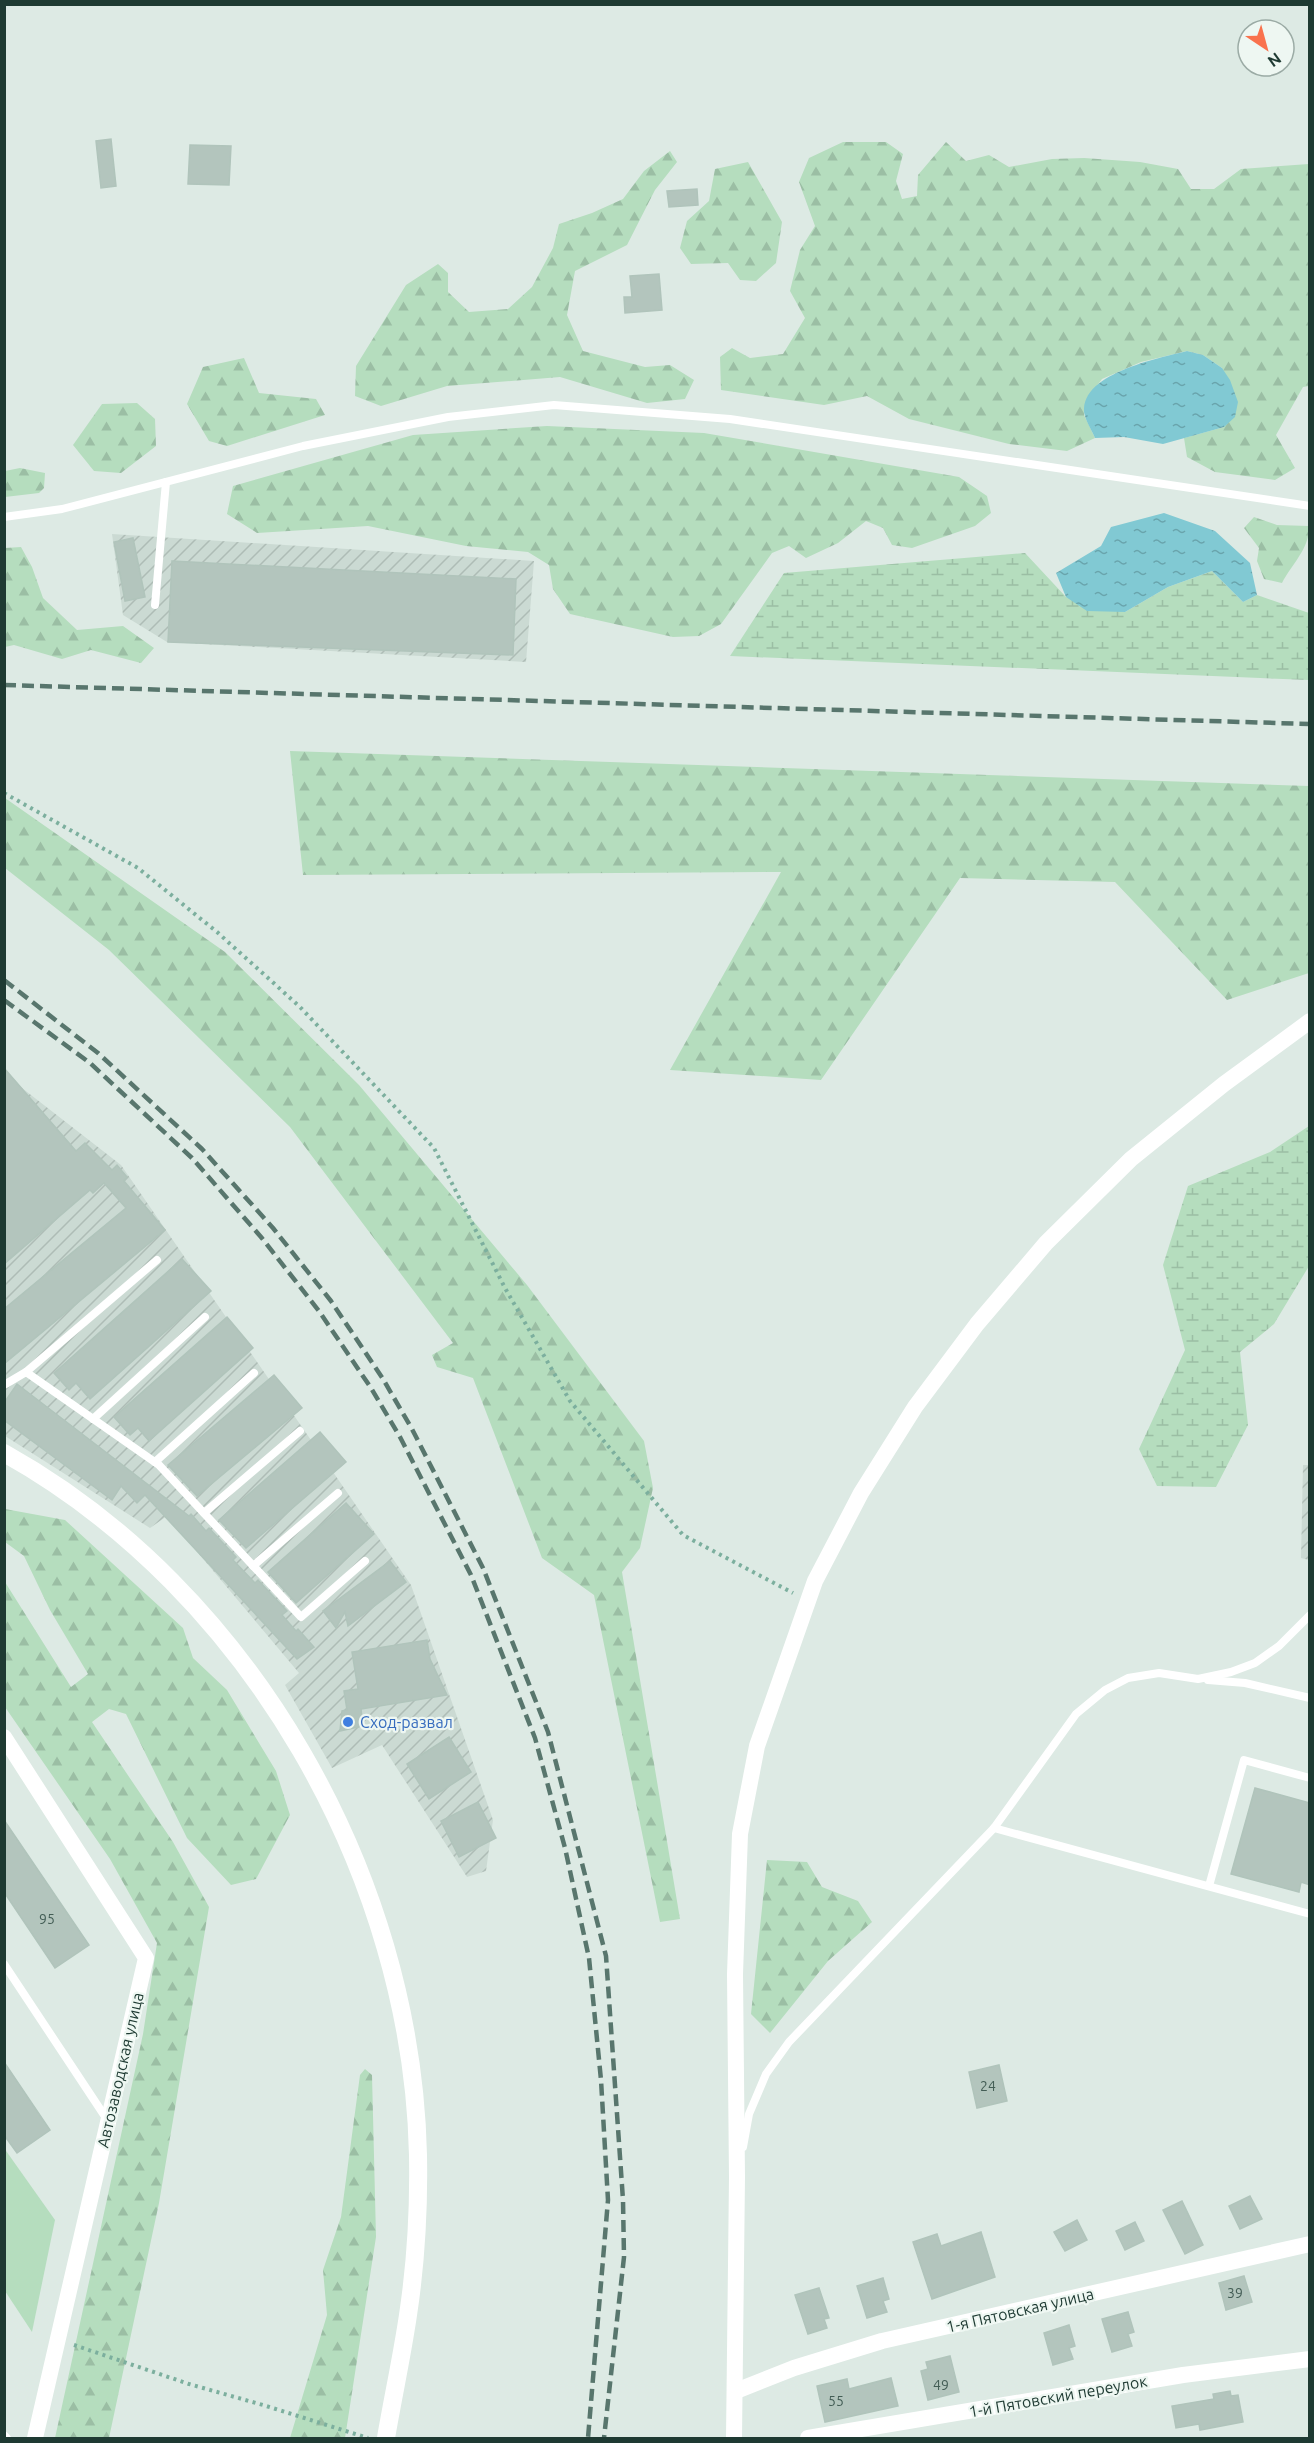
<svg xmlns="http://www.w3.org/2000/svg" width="1314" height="2443" viewBox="0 0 1314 2443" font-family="Ubuntu,sans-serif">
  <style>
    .industrial { fill: url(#industrial-furrows) }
    .grass { fill: #b5ddbe }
    .forest { fill: url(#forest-firs) }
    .wetland { fill: url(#wetland-marsh) }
    .water { fill: url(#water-ripples) }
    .building { fill: #b3c5bd; stroke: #b0c4bb; stroke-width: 1.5 }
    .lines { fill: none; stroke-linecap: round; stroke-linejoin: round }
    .path { stroke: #7caf9e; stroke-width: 4; stroke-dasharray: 3 4.5; stroke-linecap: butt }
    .service { stroke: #fff; stroke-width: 8 }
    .minor { stroke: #fff; stroke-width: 16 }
    .tertiary { stroke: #fff; stroke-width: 18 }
    .rail { stroke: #58766d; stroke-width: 4.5; stroke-dasharray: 12 6; stroke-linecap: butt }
    .shop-dot { fill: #3f7fe0; stroke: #eef7f2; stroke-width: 2 }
    .labels { text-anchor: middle; stroke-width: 4.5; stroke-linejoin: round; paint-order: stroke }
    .number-label { font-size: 14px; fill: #435d55 }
    .shop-label { font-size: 16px; fill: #366cbe; stroke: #eef7f2; text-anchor: start }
    .street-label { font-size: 16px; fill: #1e3a32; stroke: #eef7f2 }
  </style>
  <defs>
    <pattern id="industrial-furrows" width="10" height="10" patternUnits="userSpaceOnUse" patternTransform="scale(1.5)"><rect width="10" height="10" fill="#cbdad3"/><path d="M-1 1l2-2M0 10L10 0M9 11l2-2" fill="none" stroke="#aebcb6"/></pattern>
    <pattern id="forest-firs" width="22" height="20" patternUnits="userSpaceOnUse" patternTransform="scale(1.5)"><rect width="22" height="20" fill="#b5ddbe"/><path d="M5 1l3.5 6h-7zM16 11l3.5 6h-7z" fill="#9bbea4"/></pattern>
    <pattern id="wetland-marsh" width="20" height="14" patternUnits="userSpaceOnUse" patternTransform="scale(1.5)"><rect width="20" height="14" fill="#b5ddbe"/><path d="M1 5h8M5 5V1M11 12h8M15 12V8" fill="none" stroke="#9bbea4"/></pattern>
    <pattern id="water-ripples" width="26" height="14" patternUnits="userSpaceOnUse" patternTransform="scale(1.5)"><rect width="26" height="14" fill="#81c9d3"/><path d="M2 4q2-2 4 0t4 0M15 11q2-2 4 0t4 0" fill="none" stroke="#69a4ac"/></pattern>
  </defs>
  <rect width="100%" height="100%" fill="#ddeae4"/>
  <g class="industrial">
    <path d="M112,534l422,27 -8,101 -359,-20 -44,-27z"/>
    <path d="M4,1074l117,91 290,420 82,235 -7,51 -19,6 -85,-132 -50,23 -47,-83 14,-12 -132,-157 -17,12 -145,-92z"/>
    <path d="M1303,1465h6v95l-8,-2z"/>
  </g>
  <path class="grass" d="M4,2148l51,72 -23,112 -27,-41z"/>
  <g class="forest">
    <path d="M843,142h43l17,12 -7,27 6,18 15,-3 1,-21 28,-33 20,19 23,-6 20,12 43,-8 32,-1 56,4 38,7 13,20h23l27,-20 68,-5v222l-6,1 -27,48 19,33 -20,12 -60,-8 -28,-15 -3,-19 40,-11 -2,-59 -19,-13 -16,-4 -46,11 -39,17 -15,20 -3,16 11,23 -28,13 -58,-7 -100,-25 -42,-23 -43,9 -103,-15 -1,-33 12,-9 18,10 33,-4 22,-36 -15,-27 10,-41 15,-24 -16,-44 10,-24z"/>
    <path d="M670,151l7,11 -22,28 -28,55 -52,26 -8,44 16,36 62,16 25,-2 24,15 -9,19 -38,4 -87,-26 -113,9 -66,20 -26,-10 1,-30 50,-81 32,-21 10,9v19l21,20 39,-3 24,-22 21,-39 6,-24 33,-11 31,-14 21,-28z"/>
    <path d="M748,162l34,60 -6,41 -20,18 -16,-1 -12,-17 -37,1 -11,-16 7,-27 22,-20 6,-32z"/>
    <path d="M244,358l15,35 57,6 9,16 -98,31 -18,-5 -22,-37 16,-37z"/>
    <path d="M137,403l18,16 1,27 -35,27 -27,-2 -21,-26 29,-41z"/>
    <path d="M547,426l157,7 255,44 28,19 4,17 -16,13 -63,22 -20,-3 -9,-17 -17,-7 -28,22 -32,15 -17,-12 -17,7 -51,71 -22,12 -26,1 -103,-23 -17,-25 -4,-24 -21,-13 -62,-6 -98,-20 -111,7 -30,-19 6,-28 180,-51z"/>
    <path d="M20,468l25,5 -1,15 -5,5 -34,4v-26z"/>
    <path d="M1254,517l23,8 32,1c1,22 -17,38 -27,57l-18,-4 -7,-18 2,-13 -15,-20z"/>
    <path d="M21,547l11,20 11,31 34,32 46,-4 31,22 -13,15 -50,-13 -29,9 -48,-14 -9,2v-99z"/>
    <path d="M290,751l1019,35v187l-82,27 -112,-118 -155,-4 -139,202 -151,-10 111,-198 -478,3z"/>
    <path d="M5,798l220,154 134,133 168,200 117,156 9,47 -13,60 -18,24 58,347 -20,3 -66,-327 -52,-37 -69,-180 -36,-11 -5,-12 21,-12 -163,-216 -181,-177 -104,-82z"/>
    <path d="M5,1509l60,11 118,108 10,30 34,32 49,81 14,44 -34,64 -25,6 -44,-47 -61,-124 -17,-5 -17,13 81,120 36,65 -50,296 -50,235h-54l88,-404 14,-91 -47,-84 -105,-152v-125l66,105 17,-13 -38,-64 -26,-54 -19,-14z"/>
    <path d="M767,1860l40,2 15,25 36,14 14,21 -44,39 -58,72 -19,-19z"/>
    <path d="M365,2069l7,6 4,162 -31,201h-55l37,-123 -4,-45 18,-53 19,-142z"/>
  </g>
  <g class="wetland">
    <path d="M1025,553l41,44 59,15 43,-25 44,-16 31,31 14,-7 52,18v67l-579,-24 54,-83z"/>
    <path d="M1309,1126v140l-35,58 -34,28 8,73 -32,62 -59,-1 -18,-37 46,-99 -22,-85 25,-79 82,-34z"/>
  </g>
  <g class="water">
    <path d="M1187,351l16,4 19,13 8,12 8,22 -3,15 -11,10 -61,17 -39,-7 -29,1c-3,-7 -8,-15 -10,-22 -10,-42 75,-58 102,-65z"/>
    <path d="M1164,513l51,18 35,32 7,32 -14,7 -31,-31 -44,16 -43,25 -38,-1 -21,-14 -10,-24 45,-27 10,-19z"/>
  </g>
  <g class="building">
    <path d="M111,139l5,47 -15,2 -5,-47z"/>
    <path d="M190,145l41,1 -2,39 -41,-1z"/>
    <path d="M697,189l1,16 -29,2 -2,-16z"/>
    <path d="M659,274l3,36 -37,3 -1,-16h8l-2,-21z"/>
    <path d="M133,538l12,59 -20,4 -11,-59z"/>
    <path d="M172,561l344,18 -3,76 -345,-13z"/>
    <path d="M4,1068l72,83 9,-8 27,27 5,-5 10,12 -3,4 41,49 -161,134v-55l122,-101 -22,-25 -11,10 -3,-3 -86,74z"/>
    <path d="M182,1259l29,32 -121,108 -14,-16 -7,7 -15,-17z"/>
    <path d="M227,1317l26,31 -104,93 -11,-13 -8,7 -16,-18z"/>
    <path d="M274,1375l28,33 -105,88 -29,-31z"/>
    <path d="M17,1384l172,132 2,-2 15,17 3,-3 27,29 -3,3 22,23 3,-3 29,31 -5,4 14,16 2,-2 16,18 -17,12 -152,-164 -8,8 -16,-17 -9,14 -108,-80v-17z"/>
    <path d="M320,1432l26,30 -100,86 -27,-28z"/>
    <path d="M346,1503l28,31 -78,69 -28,-31z"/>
    <path d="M390,1561l16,21 -58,44 -3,-14 -9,16 -13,-17z"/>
    <path d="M427,1640l3,19 17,36 -86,14 2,17 -23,5 2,-20 5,-1 -3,-19 14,-2 -6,-37z"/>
    <path d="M449,1737l22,35 -42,27 -22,-35z"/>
    <path d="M1255,1788l55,15v82l-9,-3 -2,10 -68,-18z"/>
    <path d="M478,1802l18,36 -37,19 -18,-36z"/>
    <path d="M4,1820l85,125 -34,23 -51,-76z"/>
    <path d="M4,2062l46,68 -33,23 -13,-18z"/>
    <path d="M999,2065l8,36 -30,7 -8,-36z"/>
    <path d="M1250,2196l12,23 -22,10 -11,-23z"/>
    <path d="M1182,2201l21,44 -18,9 -22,-44z"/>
    <path d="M1077,2220l10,20 -22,11 -11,-19z"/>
    <path d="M1135,2222l9,19 -19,9 -9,-19z"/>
    <path d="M981,2232l14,45 -63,22 -19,-57 24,-8 4,12z"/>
    <path d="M1244,2276l8,26 -26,8 -7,-27z"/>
    <path d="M883,2278l6,21 -6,2 4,11 -20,6 -10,-32z"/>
    <path d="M819,2288l10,30 -5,1 3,9 -19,6 -13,-39z"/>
    <path d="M1128,2312l6,20 -6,2 4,12 -20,6 -10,-33z"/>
    <path d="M1069,2325l6,21 -6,2 4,11 -20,6 -9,-32z"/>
    <path d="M950,2356l9,36 -31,8 -7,-29 7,-2 -2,-7z"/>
    <path d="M891,2378l7,28 -73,16 -8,-36 30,-7 2,10z"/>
    <path d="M1230,2391l1,5 7,-1 5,27 -43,8 -1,-6 -23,4 -4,-22 42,-7 -1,-5z"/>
  </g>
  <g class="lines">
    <g class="path">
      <path d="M4,793l134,75 79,64 82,74 135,142 71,140 65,113 113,134 110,58"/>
      <path d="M74,2345l115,39 74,21 105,33"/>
    </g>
    <g class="service">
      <path d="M4,517l58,-8 241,-63 145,-29 106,-12 176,14 580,87"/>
      <path d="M155,605l11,-123"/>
      <path d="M26,1372l131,-112"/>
      <path d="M4,1385l22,-13 133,93 142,152 64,-56"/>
      <path d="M93,1419l112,-102"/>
      <path d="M155,1462l99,-89"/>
      <path d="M204,1513l96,-82"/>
      <path d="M253,1566l85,-73"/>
      <path d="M1208,1680l37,3 65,15"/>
      <path d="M994,1828l316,86"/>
      <path d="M1209,1886l35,-126 66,18"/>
      <path d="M4,1964l104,157"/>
      <path d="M743,2147l6,-33 17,-40 23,-32 205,-214 82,-114 29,-24 23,-12 31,-5 39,6 33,-7 24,-9 24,-17 31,-31"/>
      <path d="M4,2435l3,3"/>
    </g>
    <g class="minor">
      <path d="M4,1737l142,221 -111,480"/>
      <path d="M736,2391l58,-23 88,-27 428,-97"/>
      <path d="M734,2438l3,-261 -2,-203 5,-140 17,-88 58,-165 46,-88 54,-86 62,-83 69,-81 85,-84 93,-75 86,-63"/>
      <path d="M808,2438l375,-63 127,-16"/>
    </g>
    <path class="tertiary" d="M4,1453c246,137 408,423 414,702 1,54 -2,107 -10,160 -6,41 -15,82 -22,123"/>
    <g class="rail">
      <path d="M4,685l1306,39"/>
      <path d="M4,980l94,73 104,96 71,79 58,73 52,78 29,50 71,139 65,164 58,224 17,244 1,57 -20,181"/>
      <path d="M4,1000l86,63 102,95 69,79 58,74 52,77 29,49 71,138 64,163 30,110 24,110 12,122 7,120 -20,238"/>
    </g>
  </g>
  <circle class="shop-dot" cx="348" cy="1722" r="6"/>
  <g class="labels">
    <g class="number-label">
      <text x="47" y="1924">95</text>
      <text x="988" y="2091">24</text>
      <text x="1235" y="2298">39</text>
      <text x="941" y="2390">49</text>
      <text x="836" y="2406">55</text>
    </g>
    <g class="shop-label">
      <text x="360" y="1728">Сход-развал</text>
    </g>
    <g class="street-label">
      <text transform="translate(120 2070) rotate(-77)" y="6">Автозаводская улица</text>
      <text transform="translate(1020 2310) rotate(-13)" y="6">1-я Пятовская улица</text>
      <text transform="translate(1058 2396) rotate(-10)" y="6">1-й Пятовский переулок</text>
    </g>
  </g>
  <rect width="1314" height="2443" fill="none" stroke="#1e3a32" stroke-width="12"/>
  <g transform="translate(1266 48) rotate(144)"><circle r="28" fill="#eef7f2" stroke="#9baba5" stroke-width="1.5"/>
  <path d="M0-4.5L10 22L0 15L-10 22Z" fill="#f9724d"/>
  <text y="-9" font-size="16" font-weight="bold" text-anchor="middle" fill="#1e3a32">N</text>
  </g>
</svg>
